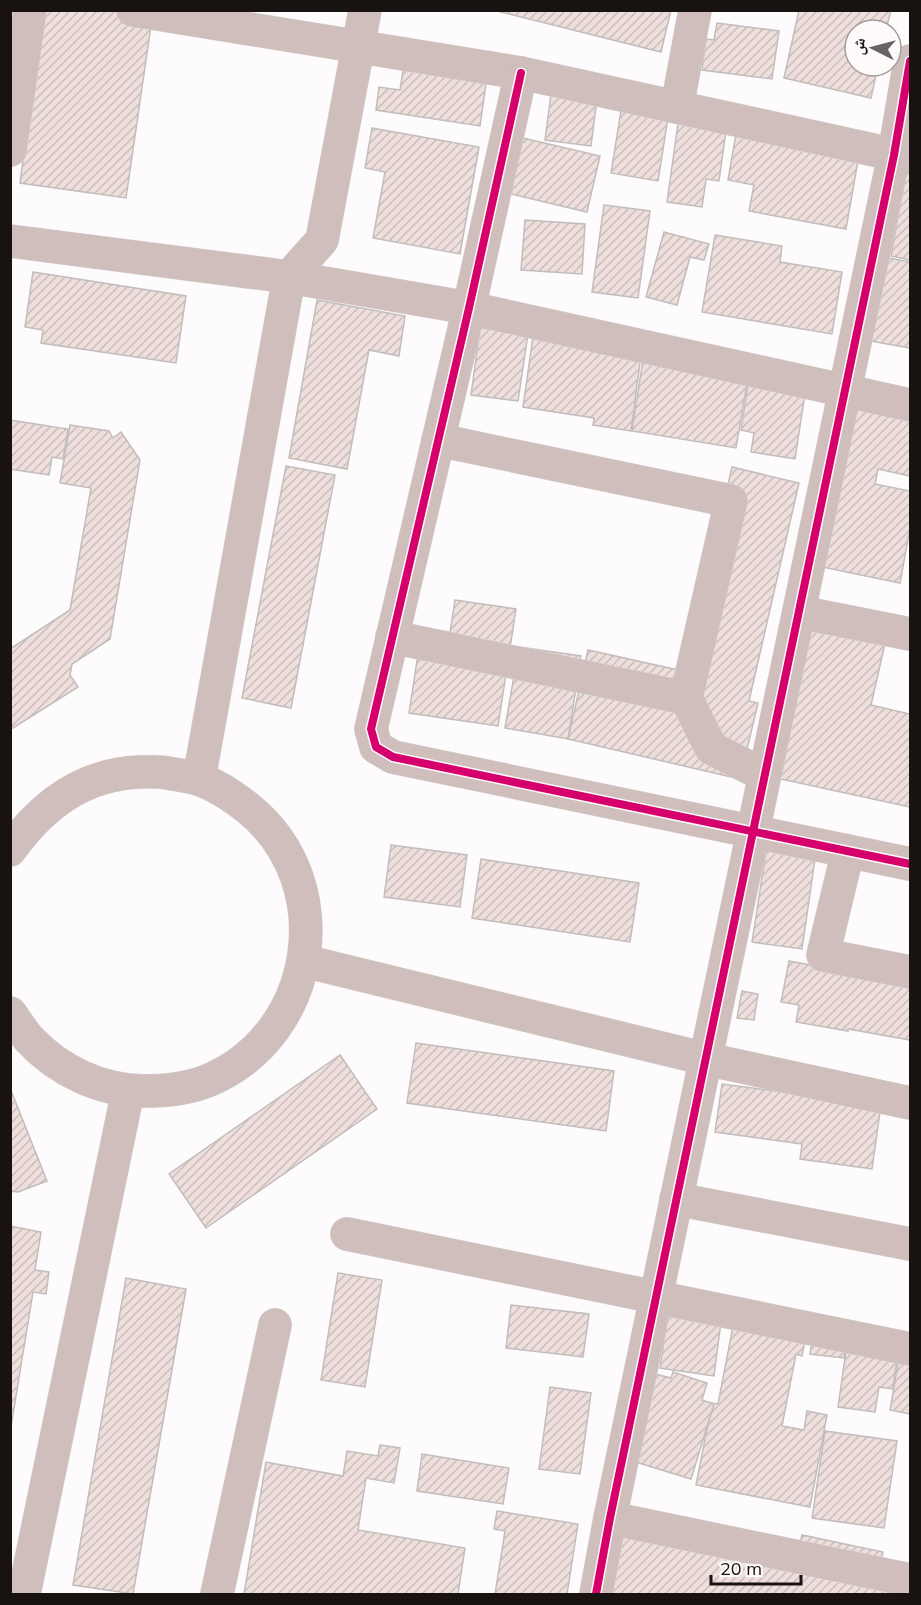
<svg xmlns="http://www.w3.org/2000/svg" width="921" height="1605" viewBox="0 0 921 1605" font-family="Mulish,'Noto Naskh Arabic',sans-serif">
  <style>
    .building { fill: url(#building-hatch); stroke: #c2bdbd; stroke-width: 1.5 }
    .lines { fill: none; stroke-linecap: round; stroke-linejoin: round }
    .minor-casing { stroke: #d8d6d6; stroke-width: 34 }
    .tertiary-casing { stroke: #d8d6d6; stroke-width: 34 }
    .minor { stroke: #cfbebb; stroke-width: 33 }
    .tertiary { stroke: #cfbebb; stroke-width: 33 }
    .cycleway-casing { stroke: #fefafa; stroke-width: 11 }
    .cycleway { stroke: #d6006c; stroke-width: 8 }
  </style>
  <defs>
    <pattern id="building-hatch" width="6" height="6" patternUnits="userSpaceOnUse" patternTransform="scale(1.5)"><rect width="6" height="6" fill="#eededc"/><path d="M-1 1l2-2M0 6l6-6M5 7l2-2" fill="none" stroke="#cbbdbc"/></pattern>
  </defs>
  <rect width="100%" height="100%" fill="#fdfbfb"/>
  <g class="building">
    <path d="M42,10l111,2 -27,186 -106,-15z"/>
    <path d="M493,10h178l-10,42z"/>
    <path d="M799,10h92l-5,20h-31v36h23l-7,32 -87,-20z"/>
    <path d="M717,23l62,8 -7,48 -70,-9 4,-31 8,1z"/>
    <path d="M406,51l83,12 -9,63 -104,-16 3,-23 21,3z"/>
    <path d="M624,92l47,7 -13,82 -47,-8z"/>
    <path d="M551,94l46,5 -6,47 -46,-6z"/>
    <path d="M681,102l48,7 -10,72 -13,-2 -4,28 -35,-5z"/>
    <path d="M740,111l123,21 -17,97 -97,-18 5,-26 -26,-5z"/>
    <path d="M372,128l107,19 -19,107 -87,-16 12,-66 -20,-4z"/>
    <path d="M523,138l77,18 -13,56 -76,-18z"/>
    <path d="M910,149v111l-19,-4z"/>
    <path d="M604,205l46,6 -12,87 -46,-6z"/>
    <path d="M525,220l60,4 -3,50 -61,-4z"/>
    <path d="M664,232l45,12 -5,16 -14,-3 -13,48 -31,-8z"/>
    <path d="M715,235l67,11 -2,16 62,10 -10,62 -130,-22z"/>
    <path d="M884,257l26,5v86l-40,-7z"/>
    <path d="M33,272l153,24 -10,67 -135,-20 2,-13 -18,-3z"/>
    <path d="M317,300l88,16 -6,40 -30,-6 -22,119 -58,-11z"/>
    <path d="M535,322l107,26 -11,83 -38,-6 1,-7 -71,-11z"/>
    <path d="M480,328l48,6 -10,67 -47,-6z"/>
    <path d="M645,347l105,18 -14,83 -104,-17z"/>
    <path d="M751,365l57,9 -13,85 -44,-7 3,-19 -13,-3z"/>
    <path d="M857,392l53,11v73l-32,-7 -3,15 35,7v37l-10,55 -78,-16z"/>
    <path d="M10,420l58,9 -5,30 -11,-2 -3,18 -39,-6z"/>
    <path d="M70,425l39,6 4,7 8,-6 19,28 -30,179 -38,25 -2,11 8,12 -65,41h-3v-79l60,-39 21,-122 -31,-5z"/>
    <path d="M286,466l49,9 -44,233 -49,-10z"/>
    <path d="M732,467l67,16 -50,218 9,2 -18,76 -172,-40 20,-89 104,23 10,-75z"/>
    <path d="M455,600l61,9 -18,117 -89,-13 13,-85 28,4z"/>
    <path d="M812,610l77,16 -18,79 39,9v93l-134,-29z"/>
    <path d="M519,647l62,9 -13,83 -63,-11z"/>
    <path d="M391,845l76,10 -7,52 -76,-10z"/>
    <path d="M767,845l49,7 -14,97 -50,-7z"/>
    <path d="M481,859l158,24 -9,59 -158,-24z"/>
    <path d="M789,961l121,22v57l-62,-11v2l-52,-9 3,-17 -18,-3z"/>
    <path d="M742,991l16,3 -4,26 -17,-2z"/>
    <path d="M416,1043l198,28 -8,60 -199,-28z"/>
    <path d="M340,1055l37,54 -171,119 -37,-54z"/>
    <path d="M722,1084l159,21 -9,64 -72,-10 2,-15 -87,-12z"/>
    <path d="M10,1088l37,93 -29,11 -8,-1z"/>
    <path d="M10,1226l31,6 -6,38 14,2 -3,22 -13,-2 -23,141z"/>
    <path d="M338,1273l44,7 -17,107 -44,-7z"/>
    <path d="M126,1278l60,11 -53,305 -60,-9z"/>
    <path d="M670,1299l53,7 -9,70 -54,-8z"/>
    <path d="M511,1305l78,9 -6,43 -77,-9z"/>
    <path d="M735,1316l72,14 -5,26 -6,-2 -14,72 22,4 3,-19 20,4 -17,92 -114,-22 16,-82 6,1z"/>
    <path d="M813,1333l34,5 -3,20 -34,-4z"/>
    <path d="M848,1337l51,8 -6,44 -14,-2 -4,25 -37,-5z"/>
    <path d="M902,1340l8,1v73l-20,-4z"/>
    <path d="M673,1372l34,11 -5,17 12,4 -23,75 -62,-19 26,-86 16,4z"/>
    <path d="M550,1387l41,6 -11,81 -41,-5z"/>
    <path d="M825,1431l72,10 -13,87 -72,-10z"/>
    <path d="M380,1445l20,3 -6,35 -28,-5 -8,52 107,18 -7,46h-214l22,-132 77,14 4,-25 31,5z"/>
    <path d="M422,1454l87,14 -6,36 -86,-13z"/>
    <path d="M497,1511l81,13 -11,70h-72l10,-63 -11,-2z"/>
    <path d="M622,1511l177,37 3,-13 81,17 -4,15 31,27h-306z"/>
  </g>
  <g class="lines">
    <g class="minor-casing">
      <g id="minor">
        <path d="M133,10l388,63 389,85"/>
        <path d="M521,73l-52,235 -98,421 5,18 17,10 517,107"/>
        <path d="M677,107l18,-97"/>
        <path d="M10,150l20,-140"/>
        <path d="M10,241l279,36 180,31 441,97"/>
        <path d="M799,612l111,22"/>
        <path d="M392,637l294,61 45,-197 -293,-61"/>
        <path d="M686,698l25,50 53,27"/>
        <path d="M199,779l90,-502 33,-37 43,-230"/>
        <path d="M848,851l-25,104 87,17"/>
        <path d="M676,1199l234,45"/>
        <path d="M347,1234l563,115"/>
        <path d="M610,1518l300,62"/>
        <path d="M217,1594l58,-269"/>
        <path d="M596,1594l14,-76 284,-1363 16,-94"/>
      </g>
    </g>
    <g class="tertiary-casing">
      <g id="tertiary">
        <path d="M10,850c32,-45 73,-76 130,-78 9,0 19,-1 27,1 11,2 22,3 31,6 19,6 36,18 51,30 92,75 68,227 -42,272 -20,8 -41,10 -62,10 -44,0 -86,-20 -116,-52 -7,-8 -13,-18 -19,-26"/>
        <path d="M304,961l402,98 204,44"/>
        <path d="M24,1594l104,-503"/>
      </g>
    </g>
    <use href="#minor" class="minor"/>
    <use href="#tertiary" class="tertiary"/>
    <g class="cycleway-casing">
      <g id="cycleway">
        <path d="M521,73l-52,235 -98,421 5,18 17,10 517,107"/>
        <path d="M596,1594l14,-76 284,-1363 16,-94"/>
      </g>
    </g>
    <use href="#cycleway" class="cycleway"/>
  </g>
  <rect width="921" height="1605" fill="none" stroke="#181211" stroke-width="24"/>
  <g transform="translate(873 48) rotate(276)"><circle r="28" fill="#fefafa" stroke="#a29d9d" stroke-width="1.5"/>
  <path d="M0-4.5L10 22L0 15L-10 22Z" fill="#686463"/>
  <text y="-9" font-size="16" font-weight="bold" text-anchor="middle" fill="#181211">ش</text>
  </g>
  <path d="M711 1575v9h90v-9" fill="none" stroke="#181211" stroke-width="3"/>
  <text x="720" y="1575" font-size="18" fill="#181211" stroke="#fefafa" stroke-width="4.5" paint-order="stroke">20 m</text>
</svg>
